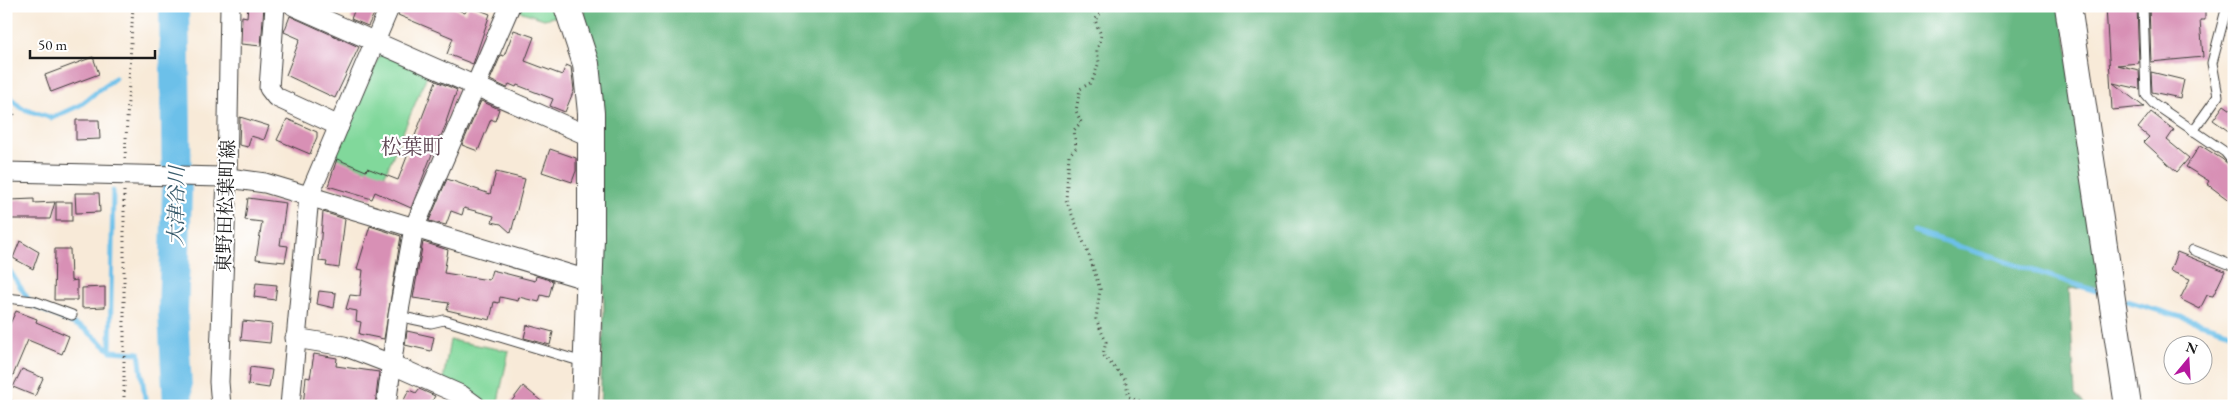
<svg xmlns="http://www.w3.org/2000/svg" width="2240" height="412" viewBox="0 0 2240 412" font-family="'EB Garamond','Noto Serif JP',serif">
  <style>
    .green { fill: #81d89b; stroke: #4e7a5c }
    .forest { fill: #68b883; stroke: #426a50 }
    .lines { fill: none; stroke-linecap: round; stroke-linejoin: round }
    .stream { stroke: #6cc0e9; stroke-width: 5 }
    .river { stroke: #6cc0e9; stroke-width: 30 }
    .building { fill: #d890b5 }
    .lane-casing { stroke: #3d3b38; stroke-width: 11 }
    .street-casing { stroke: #3d3b38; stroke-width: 21 }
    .secondary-casing { stroke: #3d3b38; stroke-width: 28 }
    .path { stroke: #3d3b38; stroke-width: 3; stroke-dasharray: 1 4; stroke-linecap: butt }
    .lane { stroke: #fff; stroke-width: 9 }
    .street { stroke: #fff; stroke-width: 19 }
    .secondary { stroke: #fff; stroke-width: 26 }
    .labels { text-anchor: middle; stroke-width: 4.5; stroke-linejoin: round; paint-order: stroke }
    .street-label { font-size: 19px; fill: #1c1c1c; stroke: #fff }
    .water-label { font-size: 20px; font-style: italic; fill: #3c5e6e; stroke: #fff }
    .quarter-label { font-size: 21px; fill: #5e4552; stroke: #fff }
  </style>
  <rect width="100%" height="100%" fill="#fff"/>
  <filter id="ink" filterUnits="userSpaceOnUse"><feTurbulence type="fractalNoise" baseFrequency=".02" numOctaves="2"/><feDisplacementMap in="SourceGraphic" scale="10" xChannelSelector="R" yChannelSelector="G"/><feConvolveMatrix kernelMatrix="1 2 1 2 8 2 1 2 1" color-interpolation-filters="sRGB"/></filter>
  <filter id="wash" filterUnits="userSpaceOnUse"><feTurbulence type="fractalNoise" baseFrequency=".0096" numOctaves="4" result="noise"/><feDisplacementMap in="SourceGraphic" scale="20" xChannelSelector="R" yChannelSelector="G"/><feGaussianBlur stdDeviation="1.12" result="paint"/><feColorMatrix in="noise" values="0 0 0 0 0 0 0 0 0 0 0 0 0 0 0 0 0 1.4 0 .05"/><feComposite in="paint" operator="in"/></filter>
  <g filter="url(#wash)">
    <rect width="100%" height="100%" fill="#f8ead8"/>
    <g class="green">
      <path d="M514,6h42l2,10 -14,3 -31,-10z"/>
      <path d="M381,52l47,21 -44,104 -51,-21z"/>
      <path d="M450,340l59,11 -12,55h-15l-39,-25z"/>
    </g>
    <path class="forest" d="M584,6h1477l44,280 -36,3 6,106 12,11h-1487l4,-92 -1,-67 -19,-222z"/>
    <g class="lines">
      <g class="stream">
        <path d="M2228,60l6,4"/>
        <path d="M6,96h3l12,12 31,10 28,-13 35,-27"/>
        <path d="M1914,232l182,59"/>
        <path d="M6,265l26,40 53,24 26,22 28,2 7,53"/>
        <path d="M2127,301l107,32"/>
        <path d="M110,349l3,-158"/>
      </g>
      <path class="river" d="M174,6l3,186 -4,121 5,93"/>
    </g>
    <g id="blocks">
      <g class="building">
        <path d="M248,6h16l-3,40 -20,-2 1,-28 5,1z"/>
        <path d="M356,6h22l-10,20 -17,-7z"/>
        <path d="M401,6h48l16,7 4,-7 21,8 -17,50 -26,-10 6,-16 -55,-23z"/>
        <path d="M2106,6h31l2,57 -22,2 22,5 1,19 -27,-6 31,24 -32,3z"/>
        <path d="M2149,6h56v14h-5l3,37 -52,5z"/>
        <path d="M290,16l69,31 -24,51 -49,-23 14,-36 -16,-7z"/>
        <path d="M514,30l20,7 -9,24 37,14 4,-10 5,2 3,23 -9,22 -15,-6 3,-7 -36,-14 -1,2 -7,-3 -2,4 -17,-8 11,-25 3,1z"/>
        <path d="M93,57l6,17 -48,18 -6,-17z"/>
        <path d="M2151,72l33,8 -4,18 -28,-6z"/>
        <path d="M436,81l21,9 -11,32h1l-6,14h-2l-28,72 -36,-16 -3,7 -44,-13 9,-27 29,12 1,-3 31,12z"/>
        <path d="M481,101l18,8 -4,12 -4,-2 -13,32 -16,-6z"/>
        <path d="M2224,105l10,7v23l-21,-15z"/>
        <path d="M2151,112l23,18 -7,10 22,18 -12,14 -33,-30 5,-5 -11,-9z"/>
        <path d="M240,117l29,9 -5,14 -13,-4 -3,11 -9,-2z"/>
        <path d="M287,119l30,13v5l-7,17 -33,-14z"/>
        <path d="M76,120h23l1,19 -24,1z"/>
        <path d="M2200,145l22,14 12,10v35l-27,-20 2,-3 -23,-14z"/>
        <path d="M550,149l26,9v13l-4,11 -30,-10z"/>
        <path d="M496,172l29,7 -14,54 -10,-9 -9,-2 2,-6 -30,-8 -2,7 -11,-4 -5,14 -17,-4 18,-42 43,15z"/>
        <path d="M75,193h24l1,19 -24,1z"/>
        <path d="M248,198l38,5 -6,42 8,1 -3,16 -29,-3 6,-37 -17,-2z"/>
        <path d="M34,199v4l21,-1 -5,17h-39l-1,-19z"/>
        <rect x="56" y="202" width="16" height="19"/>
        <path d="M323,212l22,7 -6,49 -13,-2 1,-4 -8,-1z"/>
        <path d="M370,226l31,10 -17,103 -25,-5 2,-12 -5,-1 1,-10 -11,-2 4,-14 10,1 3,-26 -6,-1z"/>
        <path d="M20,241l19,11 -6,17 -20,-11z"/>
        <path d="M423,242l25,8 -4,23 45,7 3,-10 43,11 1,-5 17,5 -4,16 -8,-2 -2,7 -20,-5 -1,4 -18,-4 -1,6 -5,-1 -4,18 -43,-10 2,-7 -36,-5z"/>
        <path d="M55,249h15l1,32 6,-1v20h-23z"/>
        <path d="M2177,252l48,19 -12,25 -6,-1 -7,14 -20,-10 10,-20 -20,-8z"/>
        <path d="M256,283l21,2 -2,15 -21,-3z"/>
        <path d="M105,287v20l-23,1v-20z"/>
        <path d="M319,291l17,2 -2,15 -17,-4z"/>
        <path d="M16,311l21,8 -1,3 33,14 -7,18 -34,-14 -22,52v-60z"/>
        <path d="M243,321l29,3 -2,19 -29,-3z"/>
        <path d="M527,325l26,7 -3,13 -26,-7z"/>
        <path d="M407,331l27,6 -3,14 -26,-6z"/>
        <path d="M314,354l23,4 -1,8 43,6 -4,34h-72l3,-29 4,1z"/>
        <path d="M250,367l22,3 -3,18 -21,-3z"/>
        <path d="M22,369l21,9 -8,18 -22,-9z"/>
        <path d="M523,386l24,20h-39z"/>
        <path d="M419,389l16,7 -3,5 10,5h-41l8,-16 7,3z"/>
      </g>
    </g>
  </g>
  <g filter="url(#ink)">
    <use href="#blocks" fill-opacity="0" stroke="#3d3b38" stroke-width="1"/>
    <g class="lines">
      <g class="lane-casing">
        <g id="lane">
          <path d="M2143,6l3,89 7,8 72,49 9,11"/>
          <path d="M2193,131l25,-35 -6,-33 15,-57"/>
          <path d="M2193,250l38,15 3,-1"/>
          <path d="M6,298l28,3 38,14"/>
          <path d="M398,316l33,7 13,-3 139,42"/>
          <path d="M6,403l5,3"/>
        </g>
      </g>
      <g class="street-casing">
        <g id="street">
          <path d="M275,6l-6,82 7,9 63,29"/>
          <path d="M294,6l297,131"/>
          <path d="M6,172l216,5 43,6 323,97"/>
          <path d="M295,338l49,8 47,18 70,31 15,11"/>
          <path d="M221,406l-2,-24 8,-205 3,-171"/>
          <path d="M290,406l19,-210 81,-190"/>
          <path d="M386,406l12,-90 16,-88 96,-222"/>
        </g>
      </g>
      <g class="secondary-casing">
        <g id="secondary">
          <path d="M567,6l19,58 5,49v125l-6,168"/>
          <path d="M2068,6l60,400"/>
        </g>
      </g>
      <g class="path">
        <path d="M1106,6l-11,14 6,15 -4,16 2,11 -7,20 -12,7 -4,22 5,11 -7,8 2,18 -7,7 -3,45 24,58 10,31 -4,30 10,23 -3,13 22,24 4,18 13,5 3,4"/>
        <path d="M6,104h4l5,14"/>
        <path d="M125,158l8,-152"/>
        <path d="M124,191v215"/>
      </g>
      <use href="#lane" class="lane"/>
      <use href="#street" class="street"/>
      <use href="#secondary" class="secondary"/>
    </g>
  </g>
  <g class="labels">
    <g class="street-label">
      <text transform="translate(225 206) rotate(-88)" y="7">東野田松葉町線</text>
    </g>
    <g class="water-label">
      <text transform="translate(176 206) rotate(-89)" y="7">大津谷川</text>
    </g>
    <g class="quarter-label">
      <text x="412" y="154">松葉町</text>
    </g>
  </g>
  <rect width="2240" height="412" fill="none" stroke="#fff" stroke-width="25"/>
  <g transform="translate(2188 360) rotate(18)"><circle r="24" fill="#ffffff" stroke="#a4a4a4"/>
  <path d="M0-4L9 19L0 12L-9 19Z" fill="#b5179e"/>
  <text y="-8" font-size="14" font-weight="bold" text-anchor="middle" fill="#1c1c1c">N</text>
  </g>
  <path d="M30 50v8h125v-8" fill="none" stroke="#1c1c1c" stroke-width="2.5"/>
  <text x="38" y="50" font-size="15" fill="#1c1c1c" stroke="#ffffff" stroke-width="4" paint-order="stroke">50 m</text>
</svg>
